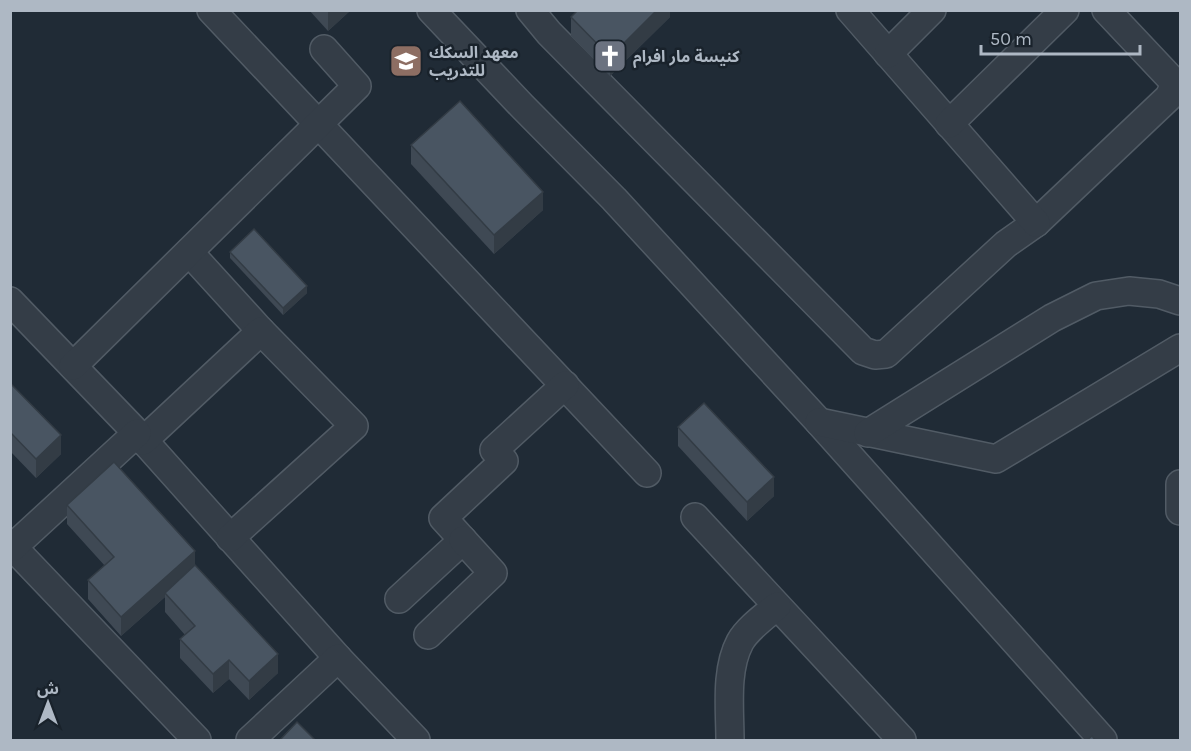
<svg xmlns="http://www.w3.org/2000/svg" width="1191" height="751" viewBox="0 0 1191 751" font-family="Karla,'Noto Sans Arabic',sans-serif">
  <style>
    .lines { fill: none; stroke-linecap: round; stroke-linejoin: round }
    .minor-casing { stroke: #515b65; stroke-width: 30 }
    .minor { stroke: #343d47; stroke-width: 27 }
    .wall { fill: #3f4954 }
    .shaded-wall { fill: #333c45 }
    .building { fill: #495562; stroke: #333c45; stroke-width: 1.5 }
    .labels { text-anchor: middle; stroke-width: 5; stroke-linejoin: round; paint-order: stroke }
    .poi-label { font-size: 16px; font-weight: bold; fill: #aeb8c4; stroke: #19222b; text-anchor: start }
  </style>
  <rect width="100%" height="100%" fill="#202b36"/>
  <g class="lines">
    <g class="minor-casing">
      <g id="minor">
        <path d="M211,10l436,463"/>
        <path d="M431,10l91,96 92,93 205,223 284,318"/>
        <path d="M530,10l19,23 314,318 12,4 11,-1 120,-110 30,-21 133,-126 4,-9 -1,-8 -66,-70"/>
        <path d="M850,10l186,213"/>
        <path d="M888,54l44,-44"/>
        <path d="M949,124l116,-114"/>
        <path d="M189,252l72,79"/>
        <path d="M10,301l127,132 201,225"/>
        <path d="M73,366l284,-280 -33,-37"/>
        <path d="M819,422l177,37 184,-111"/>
        <path d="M868,433l184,-115 44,-22 33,-5 30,3 21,7"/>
        <path d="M143,441l118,-110 93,95 -124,112"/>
        <path d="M1180,511v-27"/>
        <path d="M695,517l207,223"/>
        <path d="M10,544l187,196"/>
        <path d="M13,547l124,-114"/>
        <path d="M399,599l64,-59 -20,-22 61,-57 -10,-11 71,-65"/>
        <path d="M428,635l65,-62 -30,-33"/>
        <path d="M250,740l88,-82 78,82"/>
        <path d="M730,740c0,-30 -5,-70 10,-98 7,-13 25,-26 37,-36"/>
      </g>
    </g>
    <use href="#minor" class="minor"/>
  </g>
  <g class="wall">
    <path d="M309,10h42l-23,21z"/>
    <path d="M670,10v7l-60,59 -39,-40v-19z"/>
    <path d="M411,145l132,65 -49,44 -83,-90z"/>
    <path d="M230,252l77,41 -24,22 -53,-57z"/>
    <path d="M10,383l51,71 -25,24 -26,-27z"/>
    <path d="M678,427l96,69 -27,25 -69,-75z"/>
    <path d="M67,505l128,61 83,107 -29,27 -20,-21 -16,14 -33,-35v-19l5,-4 -20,-23v-15l-44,39 -33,-37v-19l17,-14 -38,-42z"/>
  </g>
  <g class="shaded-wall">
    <path d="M330,10h21l-23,21v-19z"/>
    <path d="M657,10h13v7l-60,59v-19z"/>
    <path d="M543,192v18l-49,44v-19z"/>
    <path d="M307,286v7l-24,22v-7z"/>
    <path d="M61,435v19l-25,24v-19z"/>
    <path d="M774,477v19l-27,25v-19z"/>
    <path d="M195,551v19l-30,23v4l-44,39v-19z"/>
    <path d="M278,654v19l-29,27v-19z"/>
    <path d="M229,660v19l-16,14v-19z"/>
  </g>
  <g class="building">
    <path d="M578,10h79l-47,47 -39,-40z"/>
    <path d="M460,101l83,91 -49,43 -83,-90z"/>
    <path d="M254,229l53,57 -24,22 -53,-56z"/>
    <path d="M10,383l51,52 -25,24 -26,-27z"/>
    <path d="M704,403l70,74 -27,25 -69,-75z"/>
    <path d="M114,462l81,89 -74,66 -33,-37 26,-23 -47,-52z"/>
    <path d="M195,565l83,89 -29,27 -20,-21 -16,14 -33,-35 15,-13 -30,-33z"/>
    <path d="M297,722l19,19h-37z"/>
    <path d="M1092,736l4,5h-10z"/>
  </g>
  <defs>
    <g id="church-square" transform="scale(1.725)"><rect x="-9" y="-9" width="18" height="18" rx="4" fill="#6b7280" stroke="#19222b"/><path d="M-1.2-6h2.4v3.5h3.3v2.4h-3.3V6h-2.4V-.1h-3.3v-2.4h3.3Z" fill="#fff"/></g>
    <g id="school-square" transform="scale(1.725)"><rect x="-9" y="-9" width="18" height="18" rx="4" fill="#8d6e63" stroke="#19222b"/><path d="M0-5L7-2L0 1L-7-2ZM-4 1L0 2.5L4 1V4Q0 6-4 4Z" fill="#fff"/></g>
  </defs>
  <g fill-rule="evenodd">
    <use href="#church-square" x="610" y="56"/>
    <use href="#school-square" x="406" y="61"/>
  </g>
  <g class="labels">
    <g class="poi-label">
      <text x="429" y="58">معهد السكك<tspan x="429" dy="18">للتدريب</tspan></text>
      <text x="633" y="62">كنيسة مار افرام</text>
    </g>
  </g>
  <rect width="1191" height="751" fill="none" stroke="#aeb8c4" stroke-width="24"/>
  <g transform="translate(48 703)" stroke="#19222b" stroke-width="4.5" paint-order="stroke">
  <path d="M0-4.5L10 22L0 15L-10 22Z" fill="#aeb8c4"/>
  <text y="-9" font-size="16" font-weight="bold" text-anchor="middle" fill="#aeb8c4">ش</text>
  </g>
  <path d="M981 45v9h159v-9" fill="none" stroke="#aeb8c4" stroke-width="3"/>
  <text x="990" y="45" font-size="18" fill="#aeb8c4" stroke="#19222b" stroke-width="4.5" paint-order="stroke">50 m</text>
</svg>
